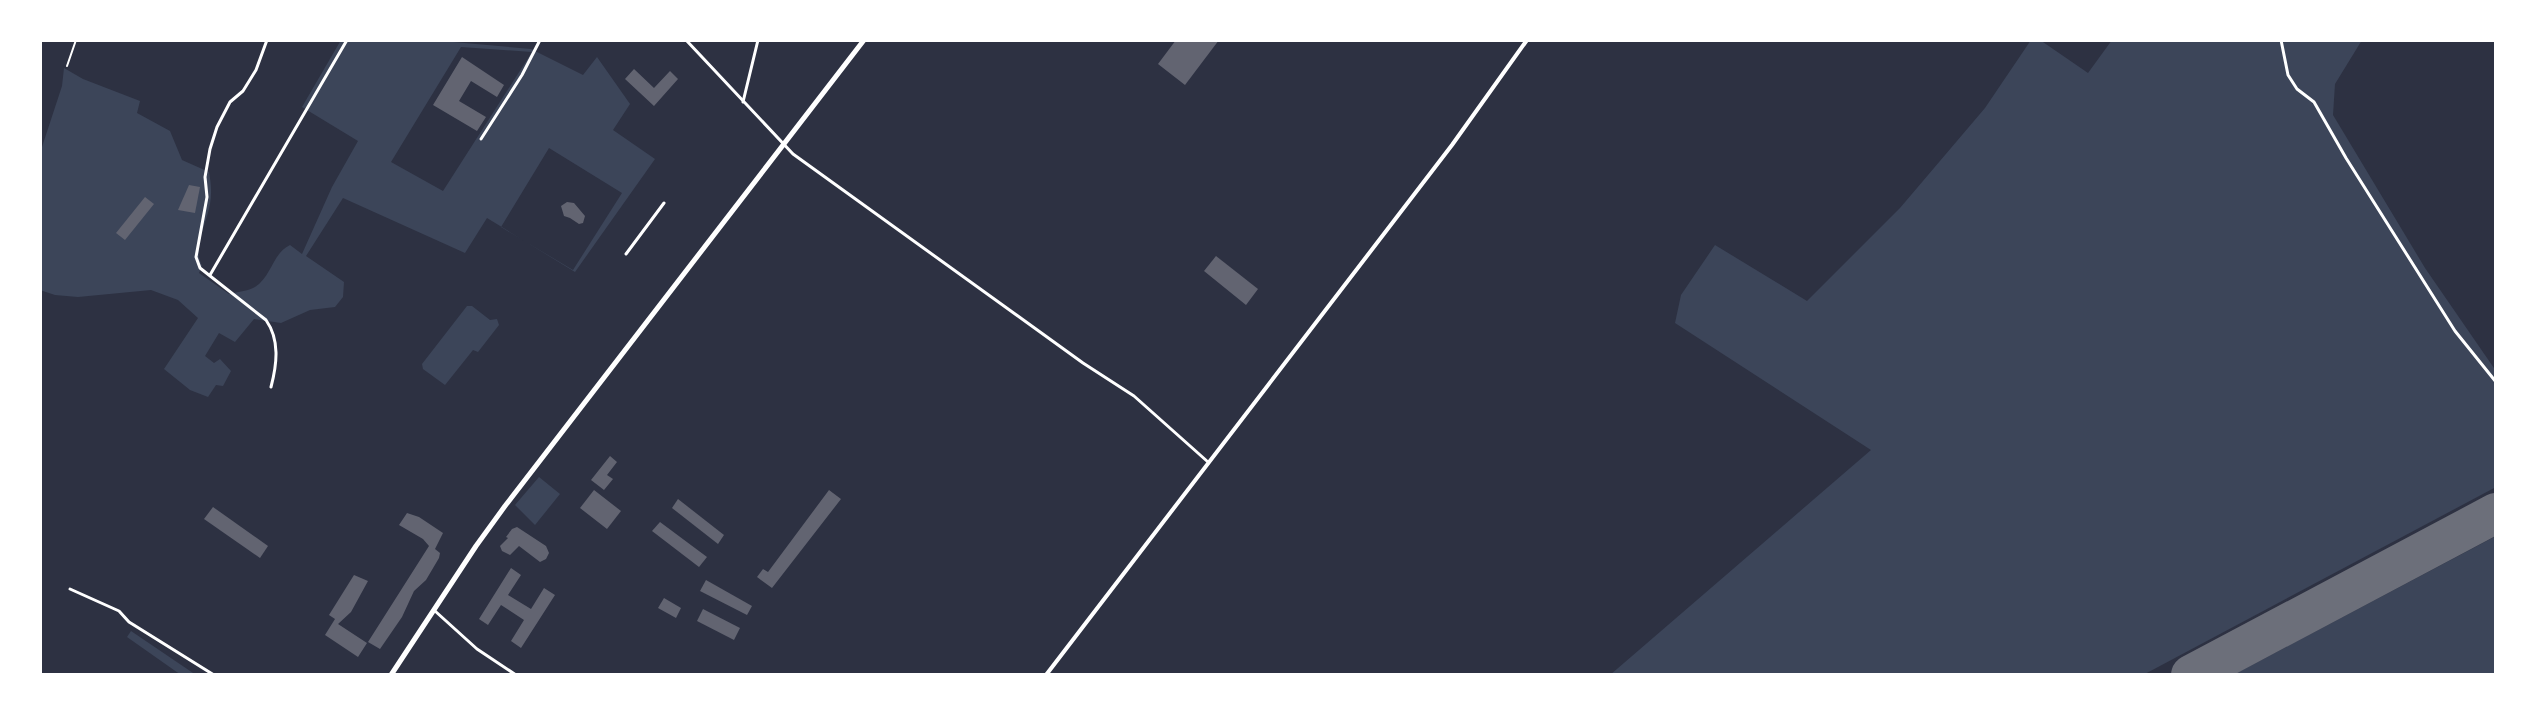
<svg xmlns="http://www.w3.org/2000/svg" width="2536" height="715" viewBox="0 0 2536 715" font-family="Lato,sans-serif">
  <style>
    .green { fill: #3c4559; fill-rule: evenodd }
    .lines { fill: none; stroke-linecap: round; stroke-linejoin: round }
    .runway { stroke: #6c6f7a; stroke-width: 40 }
    .building { fill: #626471 }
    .service { stroke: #fff; stroke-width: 2 }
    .minor { stroke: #fff; stroke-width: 3 }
    .tertiary { stroke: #fff; stroke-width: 4 }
    .primary { stroke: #fff; stroke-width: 5 }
  </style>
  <rect width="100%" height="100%" fill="#2d3142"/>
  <g class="green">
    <path d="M341,40h90l100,9 52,26 14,-18 33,47 -17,26 42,29 -80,113 -88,-54 -22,35 -122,-55 -37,58 38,26 -1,15 -8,10 -25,3 -29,13 -27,-4 -19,23 -16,-9 -14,23 9,7 6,-4 11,12 -8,15 -7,-1 -8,12 -18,-7 -26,-21 34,-51 -20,-18 -27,-10 -73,7 -23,-2 -15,-5v-137l22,-67 2,-18 19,11 57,22 -3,12 33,18 12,29 27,12c2,11 3,21 1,32 -3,19 -18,43 -8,62l-3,7 30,21c7,-2 20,-3 26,-7 17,-11 17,-33 35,-42l12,9 30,-67 26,-46 -56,-34zM461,47l71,5 -89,139 -52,-29zM549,148l73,45 -49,77 -72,-43z"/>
    <path d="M2031,40h9l48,33 24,-33h250l-27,44 -2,31 92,153 71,103v116l-353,188h-533l261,-225 -196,-127 6,-28 34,-50 92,56 93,-93 85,-100z"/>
    <path d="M467,306h5l18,14 7,-1 2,6 -21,27 -5,-2 -28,35 -22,-16 -1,-5z"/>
    <path d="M539,477l21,17 -25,31 -20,-20z"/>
    <path d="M2496,536v139h-263z"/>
    <path d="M131,631l65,44h-15l-54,-38z"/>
  </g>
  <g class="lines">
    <path class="runway" d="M2191,675l305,-162"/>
  </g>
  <g class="building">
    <path d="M1176,40h43l-34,45 -27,-21z"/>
    <path d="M462,57l42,28 -7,12 -26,-16 -12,20 27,16 -9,14 -44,-26z"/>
    <path d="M634,69l20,19 16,-17 8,8 -24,27 -29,-27z"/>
    <path d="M189,185l11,2 -5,26 -17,-3z"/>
    <path d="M145,197l9,7 -29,36 -9,-7z"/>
    <path d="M567,202l7,1 11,13 -2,7 -4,1 -9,-6 -6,-2 -3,-10z"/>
    <path d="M1216,256l42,33 -12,16 -42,-34z"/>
    <path d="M610,456l7,6 -10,13 6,4 -9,11 -13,-10z"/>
    <path d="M594,490l27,21 -14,18 -27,-21z"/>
    <path d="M829,490l12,9 -69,89 -15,-11 6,-8 5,3z"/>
    <path d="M678,499l46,36 -6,9 -46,-36z"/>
    <path d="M213,507l55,39 -8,12 -56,-39z"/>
    <path d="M407,513l12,4 24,16 -8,16 5,4 -1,5 -13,22 -12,11 -12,26 -22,32 -12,-7 61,-96 -6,-7 -24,-14z"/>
    <path d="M660,522l47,35 -8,10 -47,-36z"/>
    <path d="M517,527l29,19 3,7 -3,6 -6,3 -21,-16 -9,9 -8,-4 -2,-5 8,-8 -2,-1 6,-8z"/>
    <path d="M511,568l10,7 -13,20 23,14 13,-21 11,7 -34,53 -10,-7 13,-21 -23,-15 -13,20 -9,-6z"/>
    <path d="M354,575l14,6 -17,31 -13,12 29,19 -9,14 -33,-22 10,-16 -6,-4z"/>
    <path d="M706,580l46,26 -5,9 -47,-24z"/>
    <path d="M664,598l17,10 -5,10 -18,-10z"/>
    <path d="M703,609l37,19 -6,12 -37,-19z"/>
  </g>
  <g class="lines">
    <path class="service" d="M67,66l9,-26"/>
    <g class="minor">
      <path d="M267,40l-11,30 -13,21 -13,11 -13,25 -7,22 -5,28 2,20 -11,60 4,11 66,52c14,20 11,44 5,67"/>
      <path d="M686,40l107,114 290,209 51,33 74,66"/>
      <path d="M2281,40l7,35 9,14 17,13 32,56 109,173 41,51"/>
      <path d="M743,102l15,-62"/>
      <path d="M481,139l41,-64 18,-35"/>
      <path d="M626,254l38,-51"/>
      <path d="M210,275l137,-235"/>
      <path d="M70,589l49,22 10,11 85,53"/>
      <path d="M435,611l42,38 39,26"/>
    </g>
    <path class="tertiary" d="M1046,675l406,-530 75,-105"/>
    <path class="primary" d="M391,675l85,-129 29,-40 359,-466"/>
  </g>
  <rect width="2536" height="715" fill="none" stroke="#ffffff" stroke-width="84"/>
</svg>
